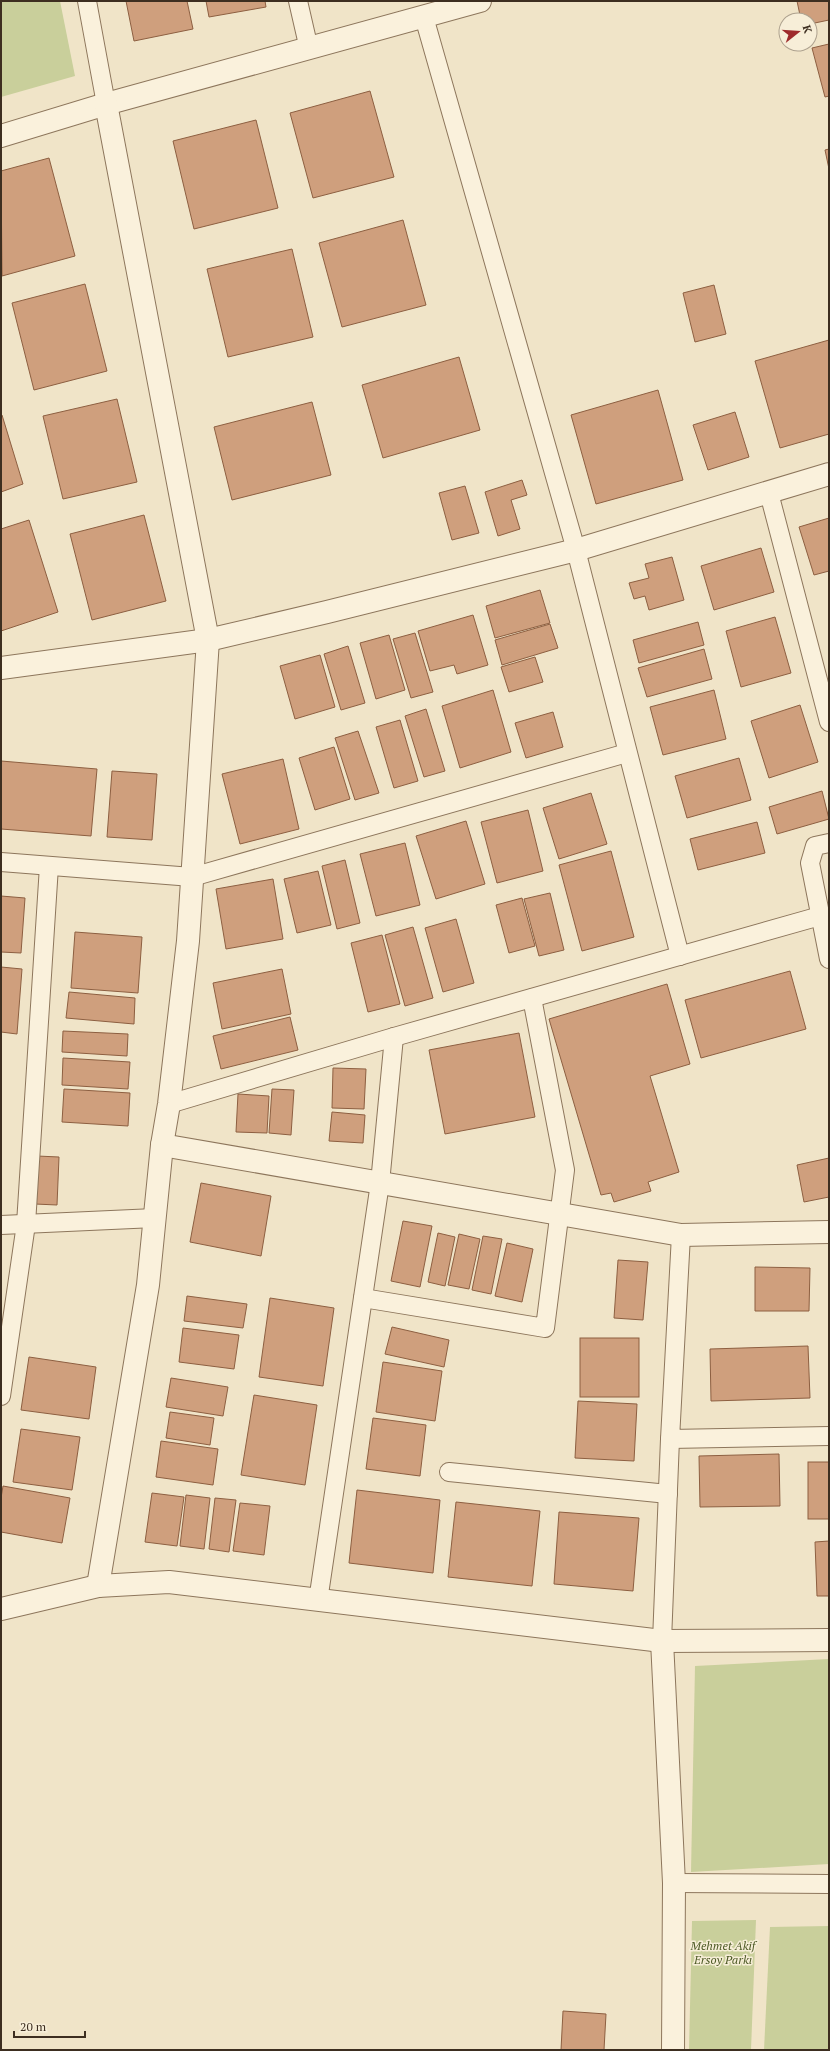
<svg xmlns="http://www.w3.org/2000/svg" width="830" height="2051" viewBox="0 0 830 2051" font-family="'PT Serif',serif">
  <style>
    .green { fill: #c9cf9b }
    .building { fill: #cf9f7d; stroke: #8d5f41 }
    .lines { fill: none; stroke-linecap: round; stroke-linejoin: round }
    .minor-casing { stroke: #8d765c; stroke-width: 20 }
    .tertiary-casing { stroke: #8d765c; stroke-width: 24 }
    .minor { stroke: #faf1dc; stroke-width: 18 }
    .tertiary { stroke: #faf1dc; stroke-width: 22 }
    .labels { text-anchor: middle; stroke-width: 3; stroke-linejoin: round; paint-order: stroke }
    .park-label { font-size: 12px; font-style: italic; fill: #4d5a26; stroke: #f7eed8 }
  </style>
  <rect width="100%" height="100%" fill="#f0e4c8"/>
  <g class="green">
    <path d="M1,1h59l15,75 -74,21z"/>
    <path d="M829,1659v205l-138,8 4,-206z"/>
    <path d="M756,1920l-5,130h-62l3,-129z"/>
    <path d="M829,1926v124h-65l6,-123z"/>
  </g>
  <g class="building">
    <path d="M126,1h61l6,28 -59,12z"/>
    <path d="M206,1h59l1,6 -57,10z"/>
    <path d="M797,1h32v19l-19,4v-4h-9z"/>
    <path d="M829,44v52l-4,1 -13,-49z"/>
    <path d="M370,91l24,86 -81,21 -23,-85z"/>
    <path d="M256,120l22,88 -84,21 -21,-88z"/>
    <path d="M829,149v20l-4,-19z"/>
    <path d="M49,158l26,98 -73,20 -1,-105z"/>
    <path d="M403,220l23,85 -84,22 -23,-84z"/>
    <path d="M292,249l21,88 -85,20 -21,-88z"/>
    <path d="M85,284l22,87 -73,19 -22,-87z"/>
    <path d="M714,285l12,49 -31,8 -12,-49z"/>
    <path d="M829,340v94l-49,14 -25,-87z"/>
    <path d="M459,357l21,73 -97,28 -21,-73z"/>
    <path d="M658,390l25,90 -87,24 -25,-89z"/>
    <path d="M117,399l20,83 -74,17 -20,-83z"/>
    <path d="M312,402l19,73 -99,25 -18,-73z"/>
    <path d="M735,412l14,45 -41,13 -15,-45z"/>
    <path d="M2,415l21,69 -22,8v-76z"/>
    <path d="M522,480l5,15 -16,5 9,29 -22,7 -13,-44z"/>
    <path d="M465,486l14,47 -27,7 -13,-47z"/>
    <path d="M144,515l22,86 -74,19 -22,-86z"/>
    <path d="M829,518v53l-15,4 -15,-48z"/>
    <path d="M29,520l29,92 -57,19v-102z"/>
    <path d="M761,548l13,44 -60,18 -13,-44z"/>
    <path d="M672,557l12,43 -35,10 -4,-14 -11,3 -5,-16 20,-5 -4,-14z"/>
    <path d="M540,590l10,33 -55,15 -9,-32z"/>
    <path d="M473,615l15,50 -31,9 -3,-9 -24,6 -12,-40z"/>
    <path d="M775,617l16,56 -50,14 -15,-56z"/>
    <path d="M698,622l6,23 -65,18 -6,-23z"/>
    <path d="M550,624l8,24 -56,17 -7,-25z"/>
    <path d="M415,633l18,59 -22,6 -18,-59z"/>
    <path d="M389,635l16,55 -29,9 -16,-56z"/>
    <path d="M348,646l17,57 -24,7 -17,-56z"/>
    <path d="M704,649l8,30 -65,18 -9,-29z"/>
    <path d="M320,655l15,52 -40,12 -15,-53z"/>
    <path d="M535,657l8,25 -34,10 -8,-25z"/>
    <path d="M493,690l18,62 -51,16 -18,-62z"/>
    <path d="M714,690l12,49 -63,16 -13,-48z"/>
    <path d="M800,705l18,57 -49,16 -18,-57z"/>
    <path d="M426,709l19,62 -21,6 -19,-61z"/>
    <path d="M553,712l10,35 -37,11 -11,-35z"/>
    <path d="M400,720l18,61 -24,7 -18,-61z"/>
    <path d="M358,731l21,62 -24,7 -20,-62z"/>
    <path d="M334,747l16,52 -35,11 -16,-52z"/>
    <path d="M739,758l12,42 -64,18 -12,-42z"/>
    <path d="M283,759l16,70 -59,15 -18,-70z"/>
    <path d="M1,761l96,8 -6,67 -90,-7z"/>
    <path d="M112,771l45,3 -5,66 -45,-3z"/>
    <path d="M822,791l7,28 -52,15 -8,-27z"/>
    <path d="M591,793l16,51 -48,15 -16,-51z"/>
    <path d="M528,810l15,61 -46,12 -16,-61z"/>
    <path d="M466,821l19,63 -49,15 -20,-63z"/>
    <path d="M757,822l8,31 -67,17 -8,-31z"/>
    <path d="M405,843l15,62 -44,11 -16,-62z"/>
    <path d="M611,851l23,86 -52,14 -23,-86z"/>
    <path d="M345,860l15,63 -23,6 -15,-63z"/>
    <path d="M318,871l13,54 -34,8 -13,-54z"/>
    <path d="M273,879l10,60 -57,10 -10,-60z"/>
    <path d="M550,893l14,57 -25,6 -15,-57z"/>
    <path d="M1,896l24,2 -4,55 -20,-1z"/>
    <path d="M522,898l13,48 -26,7 -13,-48z"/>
    <path d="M456,919l18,64 -31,9 -18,-64z"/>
    <path d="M413,927l20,71 -28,8 -20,-71z"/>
    <path d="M75,932l67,5 -4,56 -67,-5z"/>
    <path d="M382,935l18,69 -32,8 -17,-69z"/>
    <path d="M1,967l21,2 -5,65 -16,-2z"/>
    <path d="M282,969l9,45 -69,15 -9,-46z"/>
    <path d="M790,971l16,58 -105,29 -16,-58z"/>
    <path d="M667,984l23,80 -40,12 29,96 -31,10 3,9 -37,11 -3,-9 -10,2 -52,-176z"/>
    <path d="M69,992l66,6 -1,26 -68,-6z"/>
    <path d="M290,1017l8,33 -77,19 -8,-33z"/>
    <path d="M63,1031l65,3 -1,22 -65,-4z"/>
    <path d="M519,1033l16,84 -90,17 -16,-84z"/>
    <path d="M63,1058l67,4 -2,27 -66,-4z"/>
    <path d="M333,1068l33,1 -2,40 -32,-1z"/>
    <path d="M64,1089l66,4 -2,33 -66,-4z"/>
    <path d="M272,1089l22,1 -3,45 -22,-2z"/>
    <path d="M238,1094l31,2 -2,37 -31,-1z"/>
    <path d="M332,1112l33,3 -2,28 -34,-2z"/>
    <path d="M37,1156l22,1 -2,48 -22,-1z"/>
    <path d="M829,1158v39l-25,5 -7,-37z"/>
    <path d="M201,1183l70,13 -10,60 -71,-14z"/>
    <path d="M403,1221l29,5 -12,61 -29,-6z"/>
    <path d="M438,1233l17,4 -10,49 -17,-4z"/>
    <path d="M459,1234l21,5 -11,50 -21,-4z"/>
    <path d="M483,1236l19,3 -11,55 -19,-4z"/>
    <path d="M507,1243l26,6 -11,53 -27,-6z"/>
    <path d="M618,1260l30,2 -5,58 -29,-2z"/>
    <path d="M755,1267l55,1 -1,43h-54z"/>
    <path d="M187,1296l60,8 -4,24 -59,-7z"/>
    <path d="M270,1298l64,10 -11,78 -64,-9z"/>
    <path d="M392,1327l57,13 -5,27 -59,-13z"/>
    <path d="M183,1328l56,7 -5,34 -55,-7z"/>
    <rect x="580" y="1338" width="59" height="59"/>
    <path d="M808,1346l2,52 -99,3 -1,-52z"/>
    <path d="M29,1357l67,10 -7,52 -68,-9z"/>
    <path d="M383,1362l59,9 -7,50 -59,-9z"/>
    <path d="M171,1378l57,9 -5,29 -57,-9z"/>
    <path d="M254,1395l63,10 -12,80 -64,-10z"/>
    <path d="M578,1401l59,3 -3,57 -59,-3z"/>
    <path d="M170,1412l44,6 -4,27 -44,-7z"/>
    <path d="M373,1418l53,7 -6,51 -54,-7z"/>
    <path d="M21,1429l59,8 -8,53 -59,-8z"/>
    <path d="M161,1441l57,8 -5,36 -57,-8z"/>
    <path d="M779,1454l1,52 -80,1 -1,-51z"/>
    <rect x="808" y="1462" width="21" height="57"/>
    <path d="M3,1486l67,12 -8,45 -61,-11v-34z"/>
    <path d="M357,1490l83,10 -7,73 -84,-10z"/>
    <path d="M152,1493l32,4 -7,49 -32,-4z"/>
    <path d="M186,1495l24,3 -6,51 -24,-3z"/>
    <path d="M215,1498l21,2 -7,52 -20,-3z"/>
    <path d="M456,1502l84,9 -8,75 -84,-9z"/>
    <path d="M240,1503l30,3 -6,49 -31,-4z"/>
    <path d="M559,1512l80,6 -6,73 -79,-7z"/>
    <path d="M829,1541v55h-12l-2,-54z"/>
    <path d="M563,2011l43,3 -2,36h-43z"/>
  </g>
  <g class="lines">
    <g class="minor-casing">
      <g id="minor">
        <path d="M87,1l19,103"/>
        <path d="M298,1l11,48"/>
        <path d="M424,17l152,533 104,406"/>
        <path d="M769,493l60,229"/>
        <path d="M829,843l-14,3 -5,17 19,96"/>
        <path d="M1,862l191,15 435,-124"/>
        <path d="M169,1104l225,-67 426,-121"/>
        <path d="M1,1225l154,-7"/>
        <path d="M681,1235l-11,204 159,-3"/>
        <path d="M363,1298l182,30 20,-158 -33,-172"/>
        <path d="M1,1396l25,-172 23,-358"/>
        <path d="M449,1472l219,22"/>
        <path d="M318,1601l62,-418 14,-146"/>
        <path d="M662,1641l8,-202"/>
        <path d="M674,1883l155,1"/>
      </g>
    </g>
    <g class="tertiary-casing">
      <g id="tertiary">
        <path d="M1,136l105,-32 374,-103"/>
        <path d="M1,668l207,-28 119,-28 249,-62 253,-76"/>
        <path d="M162,1145l519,90 148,-3"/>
        <path d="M98,1586l50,-301 14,-140 7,-41 19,-163 20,-301 -102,-536"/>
        <path d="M1,1609l97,-23 71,-4 493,59 167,-1"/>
        <path d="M662,1641l12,242 -1,167"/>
      </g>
    </g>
    <use href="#minor" class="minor"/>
    <use href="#tertiary" class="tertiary"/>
  </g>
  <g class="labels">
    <g class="park-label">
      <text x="723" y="1950">Mehmet Akif<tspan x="723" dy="14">Ersoy Parkı</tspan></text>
    </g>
  </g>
  <rect width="830" height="2051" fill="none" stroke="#3d2e20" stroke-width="4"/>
  <g transform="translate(798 32) rotate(73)"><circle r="19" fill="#f7eed8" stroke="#ada18e"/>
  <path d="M0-3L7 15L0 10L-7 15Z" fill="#9e2a2b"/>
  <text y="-6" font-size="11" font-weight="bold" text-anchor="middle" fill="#3d2e20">K</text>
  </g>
  <path d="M14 2031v6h71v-6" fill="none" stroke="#3d2e20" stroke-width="2"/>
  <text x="20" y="2031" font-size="12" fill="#3d2e20" stroke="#f7eed8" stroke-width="3" paint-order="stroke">20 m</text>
</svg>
